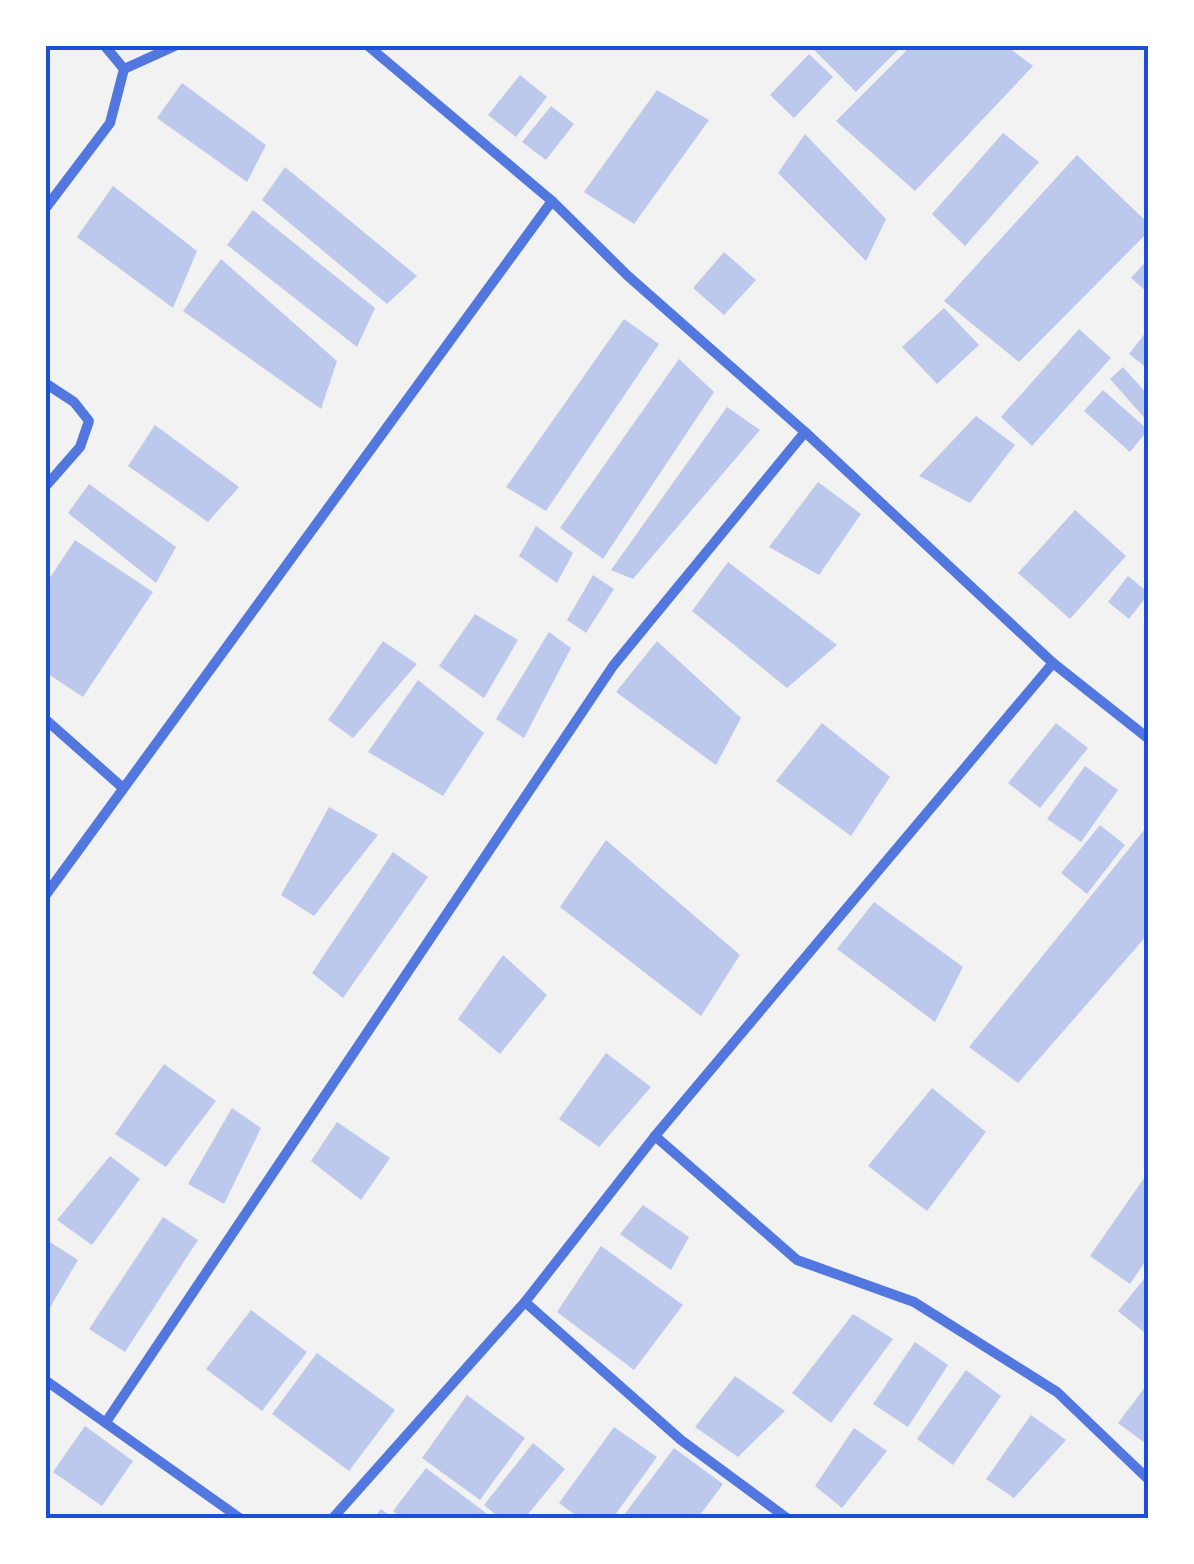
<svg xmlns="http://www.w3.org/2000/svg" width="1194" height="1564" viewBox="0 0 1194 1564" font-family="Signika,sans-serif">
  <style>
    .building { fill: #bdc9ec }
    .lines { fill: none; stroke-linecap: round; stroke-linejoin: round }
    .minor { stroke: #5277de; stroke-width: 10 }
    .neatline { fill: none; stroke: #1d4ed8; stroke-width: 4 }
  </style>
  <rect width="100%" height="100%" fill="#f2f2f2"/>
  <g class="building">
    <path d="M817,45h86l-47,47 -43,-43z"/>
    <path d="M912,45h93l28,21 -118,125 -79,-70z"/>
    <path d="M809,54l24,23 -39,41 -24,-23z"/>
    <path d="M520,75l27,22 -31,40 -28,-22z"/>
    <path d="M182,83l84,62 -19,37 -90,-64z"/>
    <path d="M657,90l52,30 -75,104 -50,-32z"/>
    <path d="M551,106l23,18 -28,36 -24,-18z"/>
    <path d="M1003,133l36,29 -74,84 -33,-32z"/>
    <path d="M805,134l81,85 -20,42 -88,-88z"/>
    <path d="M1077,155l72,69v7l-130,131 -75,-61z"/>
    <path d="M285,167l132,109 -30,28 -125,-104z"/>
    <path d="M113,186l84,65 -24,57 -96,-71z"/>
    <path d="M253,210l122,98 -18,39 -130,-102z"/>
    <path d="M724,252l32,28 -32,35 -31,-27z"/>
    <path d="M1149,258v36l-18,-16z"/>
    <path d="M221,259l116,102 -16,48 -138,-98z"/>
    <path d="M944,308l35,37 -42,39 -35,-37z"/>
    <path d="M624,319l35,25 -113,167 -40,-24z"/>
    <path d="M1149,328v37l-2,3 -18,-14z"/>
    <path d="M1079,329l32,29 -79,88 -31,-29z"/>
    <path d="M679,359l35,33 -111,167 -43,-31z"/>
    <path d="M1123,367l26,29v27l-39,-44z"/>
    <path d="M1103,390l45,40 -18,22 -46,-41z"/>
    <path d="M727,407l33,23 -127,149 -22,-9z"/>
    <path d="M976,416l39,29 -45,58 -51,-27z"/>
    <path d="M155,425l84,62 -31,35 -80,-56z"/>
    <path d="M818,482l43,32 -42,61 -50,-28z"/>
    <path d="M89,484l87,63 -20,36 -88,-70z"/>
    <path d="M1075,510l51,46 -56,63 -52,-46z"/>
    <path d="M536,526l37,27 -16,30 -38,-27z"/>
    <path d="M75,540l78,52 -70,105 -38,-25v-87z"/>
    <path d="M728,562l109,83 -50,43 -95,-77z"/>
    <path d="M593,575l21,14 -28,44 -19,-13z"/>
    <path d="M1128,576l21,17 -20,26 -21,-17z"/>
    <path d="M475,614l43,26 -34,58 -45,-32z"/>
    <path d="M549,632l22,16 -47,90 -28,-19z"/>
    <path d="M383,641l34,23 -64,74 -25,-18z"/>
    <path d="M657,641l84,77 -25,47 -100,-73z"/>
    <path d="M418,680l66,53 -41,63 -75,-44z"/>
    <path d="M822,723l68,54 -39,59 -75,-55z"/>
    <path d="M1056,723l32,25 -48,60 -32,-25z"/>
    <path d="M1085,766l33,24 -37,52 -34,-23z"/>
    <path d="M329,807l49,28 -64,81 -33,-21z"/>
    <path d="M1149,824v109l-131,150 -49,-36z"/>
    <path d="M1100,825l25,20 -38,49 -26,-21z"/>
    <path d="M606,840l134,115 -39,61 -141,-109z"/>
    <path d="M393,852l35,25 -85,121 -31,-25z"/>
    <path d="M874,902l89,65 -28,55 -98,-73z"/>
    <path d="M503,955l44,40 -47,59 -42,-35z"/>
    <path d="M606,1053l45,34 -52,60 -40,-28z"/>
    <path d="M164,1064l52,37 -50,66 -51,-33z"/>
    <path d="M932,1088l54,44 -59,79 -59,-45z"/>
    <path d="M232,1108l29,20 -37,76 -36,-20z"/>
    <path d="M337,1122l53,36 -29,42 -50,-39z"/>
    <path d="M110,1156l30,23 -48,66 -35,-25z"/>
    <path d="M1149,1171v85l-19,28 -40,-28z"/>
    <path d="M643,1205l46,32 -18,33 -51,-36z"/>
    <path d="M163,1217l35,23 -73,112 -36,-23z"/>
    <path d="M50,1242l28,18 -33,56v-66z"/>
    <path d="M601,1246l82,59 -49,65 -77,-58z"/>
    <path d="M1149,1273v63l-31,-25z"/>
    <path d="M251,1310l56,42 -45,59 -56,-42z"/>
    <path d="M853,1314l40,25 -62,84 -39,-30z"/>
    <path d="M915,1342l33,23 -40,62 -35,-23z"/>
    <path d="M317,1353l78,57 -46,61 -77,-57z"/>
    <path d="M966,1370l35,26 -48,69 -36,-26z"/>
    <path d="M735,1376l50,35 -47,46 -43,-30z"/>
    <path d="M1149,1382v64l-31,-23z"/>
    <path d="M467,1395l58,43 -45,62 -58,-42z"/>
    <path d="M1031,1415l35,25 -52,58 -28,-19z"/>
    <path d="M85,1426l48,35 -31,45 -49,-34z"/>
    <path d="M614,1427l43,30 -45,62h-31l-22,-16z"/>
    <path d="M854,1428l33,23 -45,57 -27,-22z"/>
    <path d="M533,1443l32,26 -41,50h-23l-17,-14z"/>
    <path d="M674,1448l49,36 -26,35h-76z"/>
    <path d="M426,1468l68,51h-91l-10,-8z"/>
    <path d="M381,1509l13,10h-21z"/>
  </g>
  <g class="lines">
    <g class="minor">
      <path d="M367,45l185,156 76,75 177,156 248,231 96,76"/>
      <path d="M124,69l53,-24"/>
      <path d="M45,209l65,-86 14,-54 -20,-24"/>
      <path d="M45,383l29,19 15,19 -9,26 -35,40"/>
      <path d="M45,719l78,69"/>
      <path d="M45,896l507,-695"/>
      <path d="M655,1136l142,124 117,42 143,90 92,88"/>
      <path d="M525,1302l156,138 107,79"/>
      <path d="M45,1380l196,139"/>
      <path d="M106,1422l507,-756 192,-234"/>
      <path d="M332,1519l193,-217 130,-166 398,-473"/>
    </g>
  </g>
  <rect width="1194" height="1564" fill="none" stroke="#ffffff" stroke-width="95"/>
  <rect x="48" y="48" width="1098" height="1468" class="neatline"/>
</svg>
